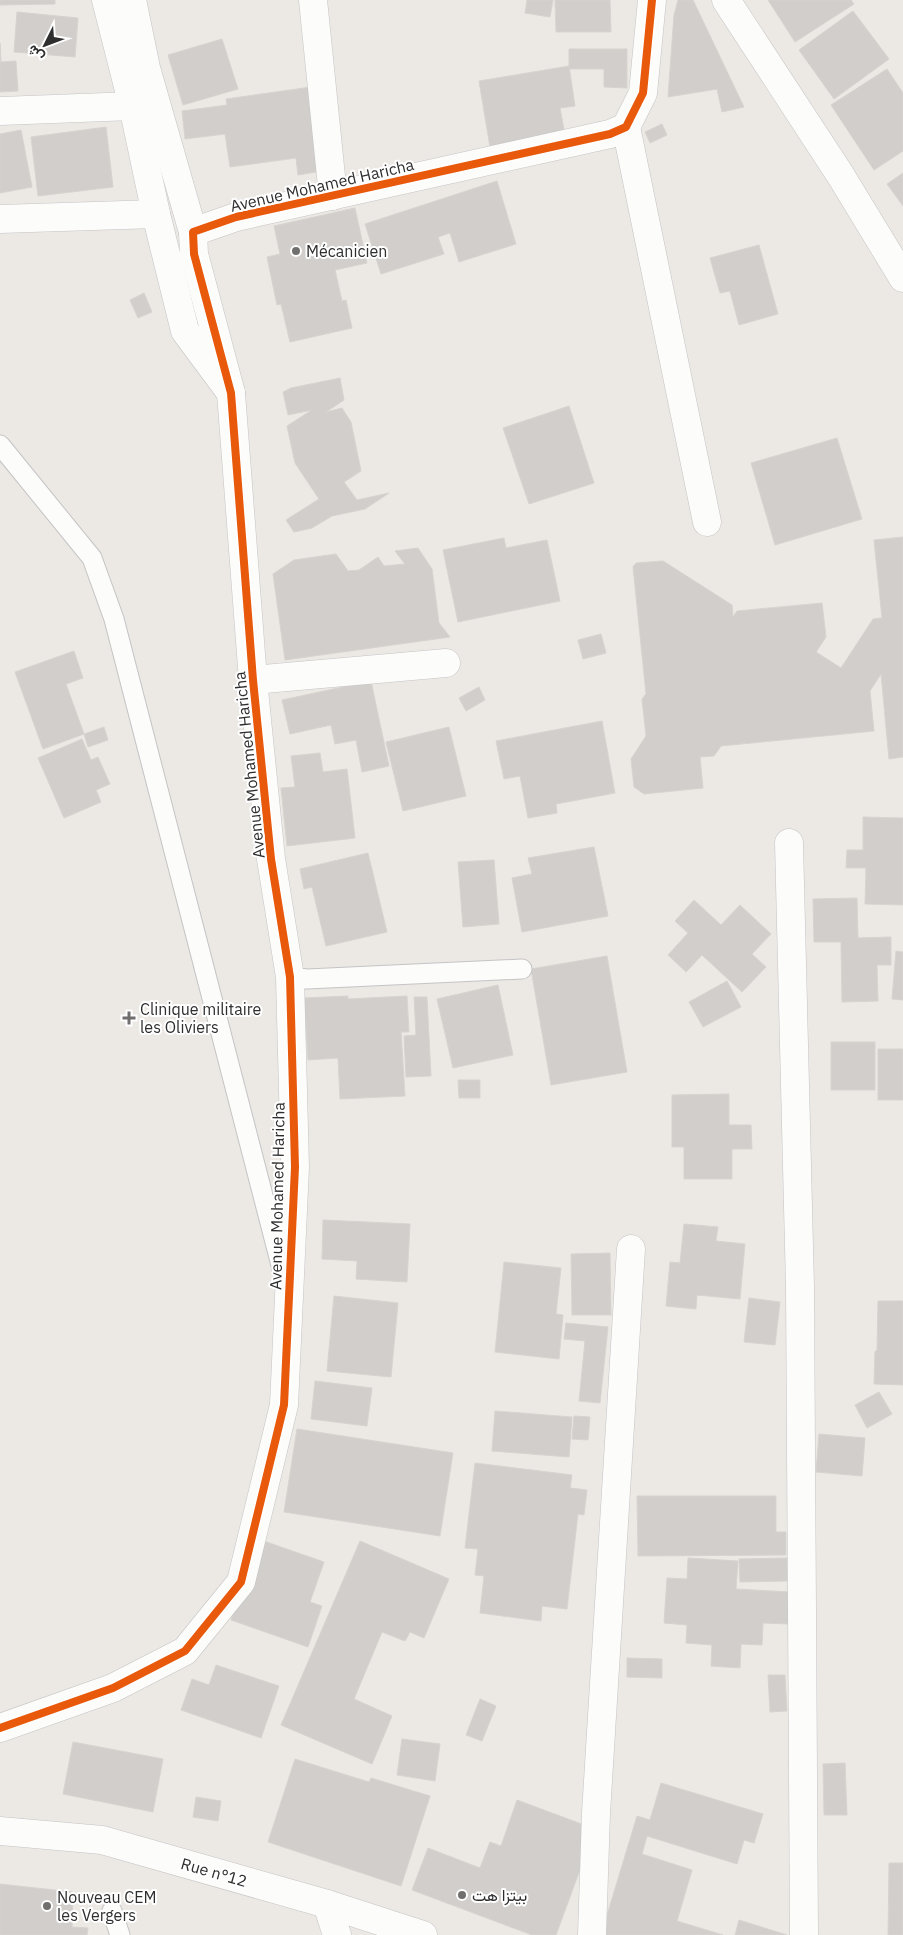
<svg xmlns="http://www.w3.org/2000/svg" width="903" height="1935" viewBox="0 0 903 1935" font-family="'IBM Plex Sans',Vazirmatn,sans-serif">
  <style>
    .building { fill: #d1cecb; stroke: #d7d4d0 }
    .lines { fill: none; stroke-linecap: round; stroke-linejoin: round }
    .service-casing { stroke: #c5c4c5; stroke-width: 21 }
    .minor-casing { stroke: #c5c4c5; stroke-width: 29 }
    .tertiary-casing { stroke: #c5c4c5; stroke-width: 29 }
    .secondary-casing { stroke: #c5c4c5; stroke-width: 29 }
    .service { stroke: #fcfcfb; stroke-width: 19 }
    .minor { stroke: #fcfcfb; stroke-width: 28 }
    .tertiary { stroke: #fcfcfb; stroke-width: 28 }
    .secondary { stroke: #fcfcfb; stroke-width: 28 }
    .cycleway-casing { stroke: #fff; stroke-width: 11 }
    .cycleway { stroke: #e8590c; stroke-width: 8 }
    .poi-dot { fill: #706f6e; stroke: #fff; stroke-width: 2 }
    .labels { text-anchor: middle; stroke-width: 4; stroke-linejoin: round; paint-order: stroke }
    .street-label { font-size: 16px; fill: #2e2e2e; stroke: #fff }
    .poi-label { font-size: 16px; fill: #2e2e2e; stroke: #fff; text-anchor: start }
  </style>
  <rect width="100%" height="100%" fill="#ece8e4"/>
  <g class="building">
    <path d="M0,0h55v4l-55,1z"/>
    <path d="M527,0h26l-3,17 -25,-4z"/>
    <path d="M555,0h55l1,32h-55z"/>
    <path d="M678,0h15l51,107 -22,5 -5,-23 -49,8 6,-82z"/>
    <path d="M768,0h83l3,4 -59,38z"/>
    <path d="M853,11l36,48 -55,40 -35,-49z"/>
    <path d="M17,12l61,6 -3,39 -61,-5z"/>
    <path d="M222,39l16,50 -55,16 -15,-50z"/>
    <path d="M0,43l1,19 15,-1 2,30 -18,1z"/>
    <path d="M569,49h58v39l-23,-1v-18h-35z"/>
    <path d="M569,66l6,40 -15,2 5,27 -75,12 -11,-66z"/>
    <path d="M887,69l16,24v58l-29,19 -43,-65z"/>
    <path d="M311,87l11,84 -24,4 -2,-17 -66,9 -5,-33 -40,5 -3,-28 45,-6 -1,-6z"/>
    <path d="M662,124l5,11 -17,8 -5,-11z"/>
    <path d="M106,127l7,60 -75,9 -7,-59z"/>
    <path d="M21,130l11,57 -32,6v-59z"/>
    <path d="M903,173v33l-16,-22z"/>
    <path d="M497,181l19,63 -57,18 -9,-29 -12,4 6,17 -63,20 -16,-50z"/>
    <path d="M355,208l12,55 -32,7 7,31 4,-1 6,28 -62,14 -9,-38 -4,1 -10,-48 13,-3 -6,-28z"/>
    <path d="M759,245l19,69 -39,11 -9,-34 -10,2 -10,-35z"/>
    <path d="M144,293l8,19 -14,6 -8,-18z"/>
    <path d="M340,378l4,22 -18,12 16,-4 9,14 10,49 -17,11 13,18 32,-7 -24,16 -33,7 -20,12 -18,4 -8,-12 33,-21 -24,-36 -8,-37 25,-16 -24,5 -5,-23 8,-4z"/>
    <path d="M569,406l25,77 -65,21 -26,-76z"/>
    <path d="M837,438l25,81 -87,26 -24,-82z"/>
    <path d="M903,537v220l-14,2 -8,-85 -11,17 4,40 -153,15 -7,10 -14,1 3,31 -59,6 -10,-7 -3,-28 15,-23 -4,-37 4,-5 -13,-127 3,-4 27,-2 69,44 1,12 4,-6 85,-8 4,34 -10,15 25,16 32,-49 9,-1 -8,-78z"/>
    <path d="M504,538l2,10 41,-8 13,61 -102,21 -15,-72z"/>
    <path d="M418,548l14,21 7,54 11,14 -165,23 -12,-86 21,-14 42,-6 12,17 11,-1 19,-13 6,9 21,-2 -10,-13z"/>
    <path d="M601,634l5,19 -23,6 -5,-19z"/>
    <path d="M74,651l9,27 -17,6 18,50 -41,15 -28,-77z"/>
    <path d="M371,681l18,85 -27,6 -6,-32 -21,4 -4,-19 -41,9 -8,-34z"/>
    <path d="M479,687l6,13 -19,11 -7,-13z"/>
    <path d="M602,721l13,72 -59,11 1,9 -29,5 -8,-42 -16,3 -8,-38z"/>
    <path d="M104,727l4,13 -20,7 -4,-13z"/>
    <path d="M449,727l17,69 -63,15 -17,-69z"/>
    <path d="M82,739l9,21 7,-3 12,27 -14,6 5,12 -37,16 -26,-60z"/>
    <path d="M320,753l3,19 24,-3 8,69 -68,8 -6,-58 14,-1 -4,-31z"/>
    <path d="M863,817l40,1v87l-38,-1 1,-36h-20l1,-18h16z"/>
    <path d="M594,847l14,69 -86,16 -10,-54 20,-4 -4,-16z"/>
    <path d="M368,853l19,79 -61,14 -14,-59 -8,2 -4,-20z"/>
    <path d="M494,860l5,64 -36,3 -5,-65z"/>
    <path d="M857,898l1,40 33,-1v28h-14l1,36 -36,1 -1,-60h-27l-1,-43z"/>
    <path d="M694,900l27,25 19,-20 31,29 -19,20 14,13 -24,25 -40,-37 -16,17 -18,-17 20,-22 -13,-12z"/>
    <path d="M896,951l7,1v48l-11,-1z"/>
    <path d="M607,956l20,116 -76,13 -20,-116z"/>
    <path d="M727,981l14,26 -38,20 -14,-25z"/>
    <path d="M498,985l15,70 -60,13 -16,-69z"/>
    <path d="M348,996v3l59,-3 2,36h-8l4,64 -65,3 -2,-41 -30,2 -4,-62z"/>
    <path d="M414,997h13l4,79 -25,1 -2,-41 12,-1z"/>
    <rect x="831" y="1042" width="44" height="48"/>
    <rect x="878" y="1049" width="25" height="51"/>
    <path d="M458,1080h22v18h-21z"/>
    <path d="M729,1094v31h22l1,24h-20v30h-48v-32h-12v-52z"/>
    <path d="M323,1220l87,4 -3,58 -51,-3 1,-18 -35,-2z"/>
    <path d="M684,1224l34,3 -2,14 29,3 -5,55 -43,-4 -1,14 -30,-3 4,-44 10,1z"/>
    <path d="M610,1253l1,62h-39l-1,-61z"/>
    <path d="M504,1262l57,6 -5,46 7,1 -4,44 -64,-7z"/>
    <path d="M334,1296l64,7 -7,74 -64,-6z"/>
    <path d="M749,1298l31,4 -5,43 -31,-3z"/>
    <path d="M878,1301h25v84l-29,-1 1,-33h2z"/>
    <path d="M566,1323l42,4 -8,76 -21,-2 6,-60 -21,-2z"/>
    <path d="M315,1381l57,7 -5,38 -56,-7z"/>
    <path d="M879,1392l13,22 -25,14 -12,-23z"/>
    <path d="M495,1411l77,6 -3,40 -77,-6z"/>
    <path d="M574,1416l16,1 -2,23 -16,-1z"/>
    <path d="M297,1429l156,24 -13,83 -156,-24z"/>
    <path d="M819,1434l46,4 -3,38 -46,-4z"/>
    <path d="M475,1463l97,12 -2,13 17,2 -3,25 -6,-1 -11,95 -25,-3 -1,15 -61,-8 4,-37 -9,-1 3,-26 -13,-1z"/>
    <path d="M637,1496h139v36h10v23l-148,1z"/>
    <path d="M258,1539l66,23 -14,40 12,4 -14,41 -77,-27z"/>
    <path d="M360,1541l89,38 -25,59 -14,-6 -5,9 -23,-9 -28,67 38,17 -20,48 -91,-39z"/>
    <path d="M688,1558l50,3 -2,28 54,3 -2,32 -25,-1 -1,22 -21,-1 -1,24 -29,-2 1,-21 -26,-2 1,-18 -23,-2 3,-45 20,1z"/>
    <path d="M787,1558l1,23 -48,1 -1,-23z"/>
    <path d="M627,1658l35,1v19l-35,-1z"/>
    <path d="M216,1665l63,21 -18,52 -80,-28 11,-31 17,6z"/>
    <path d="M768,1675h17l2,36 -17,1z"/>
    <path d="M480,1699l16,7 -14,35 -16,-6z"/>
    <path d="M402,1739l38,5 -5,37 -38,-6z"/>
    <path d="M73,1742l90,17 -10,53 -90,-18z"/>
    <path d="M295,1759l74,23 2,-4 59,18 -29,90 -133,-44z"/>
    <path d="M845,1763l2,52h-23l-1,-51z"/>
    <path d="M661,1783l102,31 -9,29 -10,-3 -7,24 -90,-28 -5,18 50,16 -15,51 46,14h-122l36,-119 13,4z"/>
    <path d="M196,1797l25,4 -3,20 -25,-4z"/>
    <path d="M517,1800l78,29 -39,106h-24l-120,-45 16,-42 52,20 10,-26 11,4z"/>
    <path d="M889,1863h14v72h-15z"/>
    <path d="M0,1884l73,8 -1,35 16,1 -1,7h-87z"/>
    <path d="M739,1920l48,15h-52z"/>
  </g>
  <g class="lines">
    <g class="service-casing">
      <g id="service">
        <path d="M0,445l92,113 22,61 169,654"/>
        <path d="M290,977l17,2 215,-10"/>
        <path d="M112,1911l8,24"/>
      </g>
    </g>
    <g class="minor-casing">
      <g id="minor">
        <path d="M106,0l27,106 23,108 29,117 46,62"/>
        <path d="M132,0l14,68 47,164"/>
        <path d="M313,0l20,196"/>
        <path d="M726,0l115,176 62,102"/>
        <path d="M0,111l133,-5"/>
        <path d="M626,127l81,395"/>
        <path d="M0,219l156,-5"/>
        <path d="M253,680l193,-17"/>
        <path d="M789,843l11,444 4,648"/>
        <path d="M327,1904l10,31"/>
        <path d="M592,1935l4,-122 35,-564"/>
      </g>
    </g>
    <g class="tertiary-casing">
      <path id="tertiary" d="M0,1728l113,-40 72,-37 56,-69 43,-177 11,-238 -5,-190 -19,-118 -18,-179 -22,-287 -37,-139 -1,-22 43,-15 374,-83 16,-7 17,-34 9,-93"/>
    </g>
    <g class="secondary-casing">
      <path id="secondary" d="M0,1831l102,9 225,64 96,31"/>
    </g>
    <use href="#service" class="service"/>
    <use href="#minor" class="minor"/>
    <use href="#tertiary" class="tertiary"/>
    <use href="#secondary" class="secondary"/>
    <g class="cycleway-casing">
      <path id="cycleway" d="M0,1728l113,-40 72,-37 56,-69 43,-177 11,-238 -5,-190 -19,-118 -18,-179 -22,-287 -37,-139 -1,-22 43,-15 374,-83 16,-7 17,-34 9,-93"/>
    </g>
    <use href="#cycleway" class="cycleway"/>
  </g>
  <g class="poi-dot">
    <circle cx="296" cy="251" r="5"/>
    <path d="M126.5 1010.5h5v5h5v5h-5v5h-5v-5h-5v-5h5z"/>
    <circle cx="462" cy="1895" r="5"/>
    <circle cx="47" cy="1906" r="5"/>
  </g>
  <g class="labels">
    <g class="street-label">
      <text transform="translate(322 185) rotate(-13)" y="6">Avenue Mohamed Haricha</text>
      <text transform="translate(249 765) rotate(-96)" y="6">Avenue Mohamed Haricha</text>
      <text transform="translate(277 1196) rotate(-89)" y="6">Avenue Mohamed Haricha</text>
      <text transform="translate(214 1872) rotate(16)" y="6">Rue n°12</text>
    </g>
    <g class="poi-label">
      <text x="306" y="257">Mécanicien</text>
      <text x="140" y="1015">Clinique militaire<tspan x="140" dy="18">les Oliviers</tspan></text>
      <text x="472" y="1901">بيتزا هت</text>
      <text x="57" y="1903">Nouveau CEM<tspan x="57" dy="18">les Vergers</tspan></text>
    </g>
  </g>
  <g transform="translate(45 45) rotate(228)" stroke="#ffffff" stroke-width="4" paint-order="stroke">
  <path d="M0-4L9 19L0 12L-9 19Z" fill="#2e2e2e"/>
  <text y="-8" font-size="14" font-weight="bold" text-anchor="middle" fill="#2e2e2e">ش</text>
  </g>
</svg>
